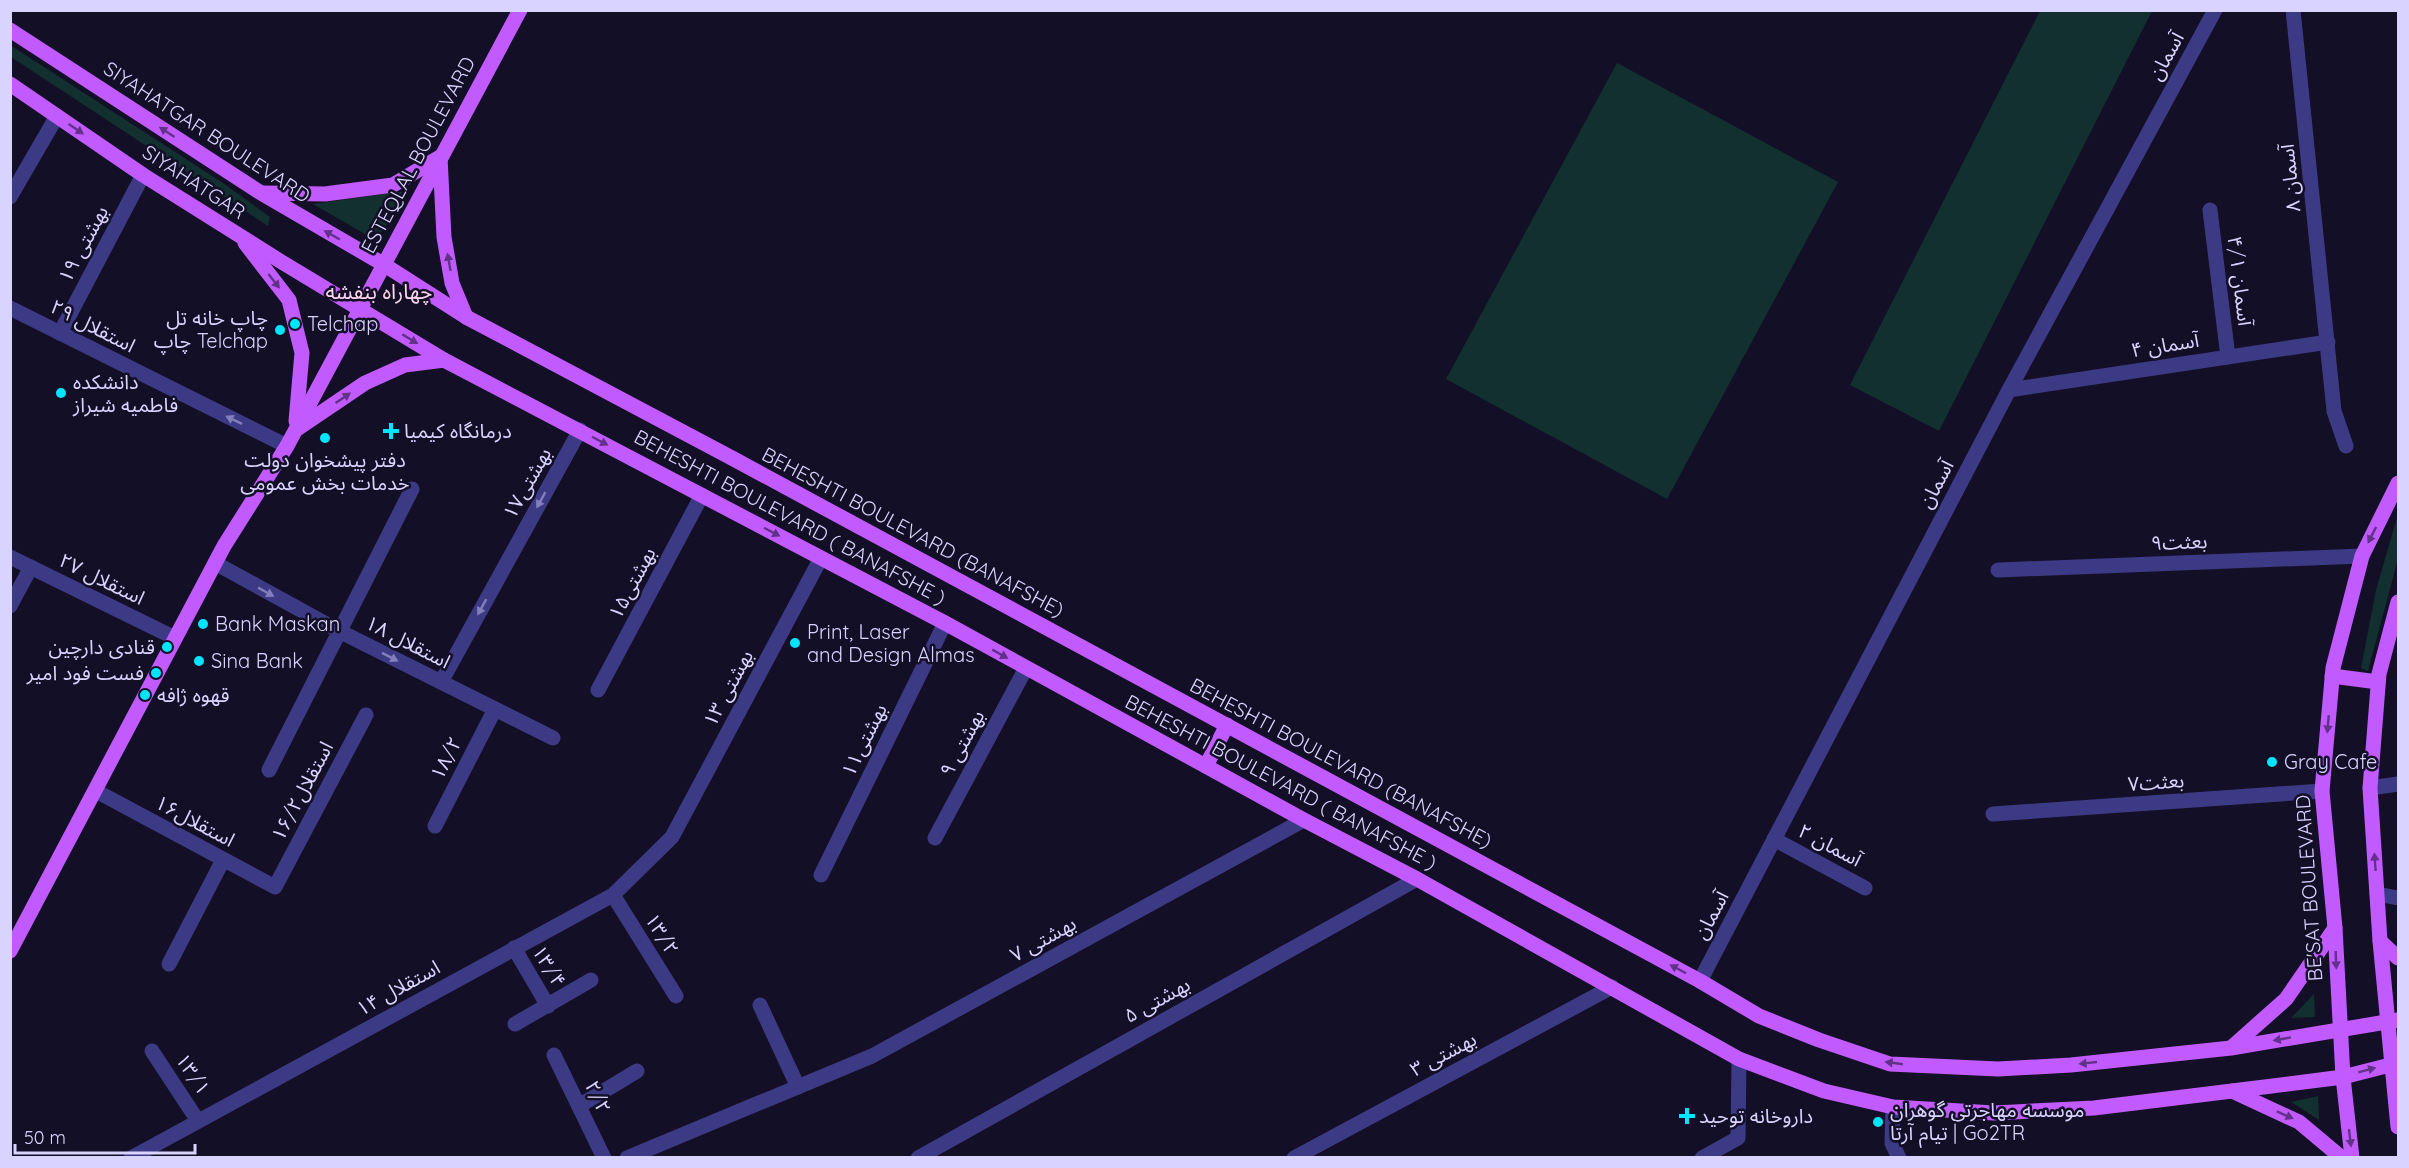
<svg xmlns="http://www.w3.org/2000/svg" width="2409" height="1168" viewBox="0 0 2409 1168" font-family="Quicksand,'Noto Sans Arabic',sans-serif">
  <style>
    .green { fill: #12302f }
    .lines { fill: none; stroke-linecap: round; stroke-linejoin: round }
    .minor { stroke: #3d3a85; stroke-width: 15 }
    .major { stroke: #c25bff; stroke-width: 15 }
    .oneway { fill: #623188 }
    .oneway2 { fill: #837fbc }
    .poi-dot { fill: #00e5ff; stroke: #130f26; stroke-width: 2 }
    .labels { text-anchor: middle; stroke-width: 5; stroke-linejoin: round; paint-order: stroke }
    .street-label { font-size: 20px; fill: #d9d4ff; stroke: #130f26 }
    .poi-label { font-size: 20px; fill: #d9d4ff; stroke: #130f26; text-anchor: start }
    .neighbourhood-label { font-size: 21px; fill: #ffd6f0; stroke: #130f26 }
  </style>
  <rect width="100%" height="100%" fill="#130f26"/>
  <g class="green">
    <path d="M2040,11h112l-213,420 -89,-46z"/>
    <path d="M10,45l213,138 47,34 -2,9 -257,-169z"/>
    <path d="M1617,63l221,119 -171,317 -221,-120z"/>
    <path d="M406,191l-29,50 -64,-37z"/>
    <path d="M2398,514v45l-30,112 -7,-3 15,-78z"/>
    <path d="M2314,994l1,23 -24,1z"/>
    <path d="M2318,1096l1,24 -28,-18z"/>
  </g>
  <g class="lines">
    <g class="minor">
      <path d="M2293,10l41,401 12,35"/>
      <path d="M10,197l47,-81"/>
      <path d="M2210,210l18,147"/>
      <path d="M10,308l277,138"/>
      <path d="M60,333l83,-158"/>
      <path d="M2009,390l319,-48"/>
      <path d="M10,557l165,81"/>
      <path d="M215,563l124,68 214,107"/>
      <path d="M1998,570l364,-14"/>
      <path d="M10,606l21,-39"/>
      <path d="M441,682l139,-252"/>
      <path d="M598,690l104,-195"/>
      <path d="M269,770l143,-281"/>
      <path d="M2370,788l28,-4"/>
      <path d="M96,791l179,96 91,-172"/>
      <path d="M1993,814l329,-23"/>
      <path d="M435,826l60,-117"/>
      <path d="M935,838l91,-170"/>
      <path d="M1774,839l91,49"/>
      <path d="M821,875l124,-252"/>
      <path d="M2377,894l21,4"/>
      <path d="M613,895l63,101"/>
      <path d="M514,948l34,58"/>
      <path d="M169,964l54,-104"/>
      <path d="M1700,981l309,-591 206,-380"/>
      <path d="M760,1005l38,82"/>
      <path d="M515,1024l76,-44"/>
      <path d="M152,1051l46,70"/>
      <path d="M554,1055l50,103"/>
      <path d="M579,1106l58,-35"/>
      <path d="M1893,1107l-1,36 7,15"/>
      <path d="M131,1158l482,-263 59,-58 149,-279"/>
      <path d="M627,1158l245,-102 432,-236"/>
      <path d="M918,1158l499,-279"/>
      <path d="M1294,1158l318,-171"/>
      <path d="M1702,1158l36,-20 1,-79"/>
    </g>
    <g class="major">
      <path d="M10,30l251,163 122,71 83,53 264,140 970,524 59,35 60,24 71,24 108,5 73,-4 160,-17 167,-28"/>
      <path d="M10,84l133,91 137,86 164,99 501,263 359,197 113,59 322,180 85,32 69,16 101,6 100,-5 138,-17 111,-14 55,-14"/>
      <path d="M263,193l62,1 68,-9 47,-28 4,80 8,46 14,34"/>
      <path d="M245,243l44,57 13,53 -6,68"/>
      <path d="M297,429l68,-46 40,-18 39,-5"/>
      <path d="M2398,602l-19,72 -9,114 10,153 18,186"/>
      <path d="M2332,676l46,6"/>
      <path d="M1206,766l21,-41"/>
      <path d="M2380,941l18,17"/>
      <path d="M10,951l214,-405 63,-100 233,-436"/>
      <path d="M2232,1047l54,-48 49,-71"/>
      <path d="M2232,1091l67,31 43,36"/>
      <path d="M2352,1158l-9,-81 -8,-149 -13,-137 11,-123 29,-112 36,-73"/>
    </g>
  </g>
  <defs><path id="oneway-solid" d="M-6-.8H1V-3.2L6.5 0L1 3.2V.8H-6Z" transform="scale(1.5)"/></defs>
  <g class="oneway">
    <use href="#oneway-solid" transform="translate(76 129) rotate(34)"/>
    <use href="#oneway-solid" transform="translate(167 132) rotate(-147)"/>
    <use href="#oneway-solid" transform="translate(332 235) rotate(-150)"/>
    <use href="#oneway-solid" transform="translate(449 262) rotate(-100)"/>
    <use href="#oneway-solid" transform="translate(274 281) rotate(52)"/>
    <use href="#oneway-solid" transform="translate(410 339) rotate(31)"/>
    <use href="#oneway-solid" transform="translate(343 398) rotate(-34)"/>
    <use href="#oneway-solid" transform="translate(600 441) rotate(28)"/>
    <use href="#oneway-solid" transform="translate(772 532) rotate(28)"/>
    <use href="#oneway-solid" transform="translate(2372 535) rotate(117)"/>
    <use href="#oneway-solid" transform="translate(1000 654) rotate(29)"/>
    <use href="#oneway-solid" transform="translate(2328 724) rotate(95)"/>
    <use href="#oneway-solid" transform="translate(2375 862) rotate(-94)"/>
    <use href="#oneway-solid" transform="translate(2336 960) rotate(88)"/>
    <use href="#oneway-solid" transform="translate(1678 969) rotate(-152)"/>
    <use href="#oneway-solid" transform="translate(2282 1039) rotate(170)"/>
    <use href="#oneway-solid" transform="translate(1894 1063) rotate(-172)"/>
    <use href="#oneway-solid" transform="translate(2088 1063) rotate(174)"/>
    <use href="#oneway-solid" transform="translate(2367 1070) rotate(-15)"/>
    <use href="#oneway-solid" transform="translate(2285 1115) rotate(24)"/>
    <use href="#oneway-solid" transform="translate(2350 1138) rotate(83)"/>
  </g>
  <g class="oneway2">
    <use href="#oneway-solid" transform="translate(234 420) rotate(-154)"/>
    <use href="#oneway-solid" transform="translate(541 500) rotate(119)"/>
    <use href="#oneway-solid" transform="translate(266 592) rotate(29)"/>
    <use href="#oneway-solid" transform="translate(482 607) rotate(119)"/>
    <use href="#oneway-solid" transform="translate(390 657) rotate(27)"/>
  </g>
  <g class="poi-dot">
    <circle cx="295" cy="324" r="6"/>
    <circle cx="280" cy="330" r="6"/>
    <circle cx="61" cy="393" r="6"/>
    <path d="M388 422h6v6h6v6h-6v6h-6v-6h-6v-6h6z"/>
    <circle cx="325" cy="438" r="6"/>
    <circle cx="203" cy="624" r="6"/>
    <circle cx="795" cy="643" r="6"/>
    <circle cx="167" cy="647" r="6"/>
    <circle cx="199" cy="661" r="6"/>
    <circle cx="156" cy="673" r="6"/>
    <circle cx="145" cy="695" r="6"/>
    <circle cx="2272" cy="762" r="6"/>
    <path d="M1684 1107h6v6h6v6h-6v6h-6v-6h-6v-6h6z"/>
    <circle cx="1878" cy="1122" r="6"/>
  </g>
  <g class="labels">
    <g class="street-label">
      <text transform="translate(2166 56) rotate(-61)" y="7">آسمان</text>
      <text transform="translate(207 132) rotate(33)" y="7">SIYAHATGAR BOULEVARD</text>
      <text transform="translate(418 155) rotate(-62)" y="7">ESTEQLAL BOULEVARD</text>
      <text transform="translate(2290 178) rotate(-96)" y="7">۸ آسمان</text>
      <text transform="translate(194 182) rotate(33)" y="7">SIYAHATGAR</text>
      <text transform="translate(83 244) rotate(-62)" y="7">۱۹ بهشتی</text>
      <text transform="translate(2240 281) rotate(83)" y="7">۴/۱ آسمان</text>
      <text transform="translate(93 326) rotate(27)" y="7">۲۹ استقلال</text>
      <text transform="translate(2165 345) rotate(-9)" y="7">۴ آسمان</text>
      <text transform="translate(527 483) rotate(-61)" y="7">بهشتی۱۷</text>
      <text transform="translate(1936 484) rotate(-62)" y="7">آسمان</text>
      <text transform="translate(790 517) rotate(28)" y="7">BEHESHTI BOULEVARD ( BANAFSHE )</text>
      <text transform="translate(913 532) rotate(28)" y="7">BEHESHTI BOULEVARD (BANAFSHE)</text>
      <text transform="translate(2179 542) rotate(-2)" y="7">بعثت۹</text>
      <text transform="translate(102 579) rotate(26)" y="7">۲۷ استقلال</text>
      <text transform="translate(632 583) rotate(-62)" y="7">بهشتی۱۵</text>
      <text transform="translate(408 642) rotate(27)" y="7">استقلال ۱۸</text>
      <text transform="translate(728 688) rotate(-62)" y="7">بهشتی ۱۳</text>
      <text transform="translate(864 740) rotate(-64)" y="7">بهشتی۱۱</text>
      <text transform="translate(962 743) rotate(-62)" y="7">بهشتی ۹</text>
      <text transform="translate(446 758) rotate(-63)" y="7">۱۸/۲</text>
      <text transform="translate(1341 763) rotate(28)" y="7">BEHESHTI BOULEVARD (BANAFSHE)</text>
      <text transform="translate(1281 782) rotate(28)" y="7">BEHESHTI BOULEVARD ( BANAFSHE )</text>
      <text transform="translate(2156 782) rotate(-4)" y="7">بعثت۷</text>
      <text transform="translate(302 791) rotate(-62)" y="7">استقلال۱۶/۲</text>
      <text transform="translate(195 821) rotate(28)" y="7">استقلال۱۶</text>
      <text transform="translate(1830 845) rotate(28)" y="7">۲ آسمان</text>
      <text transform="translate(2309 888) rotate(-94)" y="7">BE'SAT BOULEVARD</text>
      <text transform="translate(1711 915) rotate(-62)" y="7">آسمان</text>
      <text transform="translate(662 934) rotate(58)" y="7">۱۳/۲</text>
      <text transform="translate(1043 939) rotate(-29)" y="7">بهشتی ۷</text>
      <text transform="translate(549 966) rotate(59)" y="7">۱۳/۴</text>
      <text transform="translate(398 988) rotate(-29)" y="7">استقلال ۱۴</text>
      <text transform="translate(1157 1000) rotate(-29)" y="7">بهشتی ۵</text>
      <text transform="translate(1443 1054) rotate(-28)" y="7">بهشتی ۳</text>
      <text transform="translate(193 1074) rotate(56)" y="7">۱۳/۱</text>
      <text transform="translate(598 1097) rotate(64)" y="7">۲/۲</text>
    </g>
    <g class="poi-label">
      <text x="268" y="325" text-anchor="end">چاپ خانه تل<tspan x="268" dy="23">چاپ Telchap</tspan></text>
      <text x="307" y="331">Telchap</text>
      <text x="73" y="389">دانشکده<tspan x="73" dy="23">فاطمیه شیراز</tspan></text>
      <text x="404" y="438">درمانگاه کیمیا</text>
      <text x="325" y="467" text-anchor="middle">دفتر پیشخوان دولت<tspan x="325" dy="23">خدمات بخش عمومی</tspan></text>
      <text x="215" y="631">Bank Maskan</text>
      <text x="807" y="639">Print, Laser<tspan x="807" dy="23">and Design Almas</tspan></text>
      <text x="155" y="654" text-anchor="end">قنادی دارچین</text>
      <text x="211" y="668">Sina Bank</text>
      <text x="144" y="680" text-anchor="end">فست فود امیر</text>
      <text x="157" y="702">قهوه ژافه</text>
      <text x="2284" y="769">Gray Cafe</text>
      <text x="1890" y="1117">موسسه مهاجرتی گوهران<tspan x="1890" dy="23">تیام آرتا | Go2TR</tspan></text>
      <text x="1699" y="1123">داروخانه توحید</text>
    </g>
    <g class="neighbourhood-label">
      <text x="379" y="299">چهاراه بنفشه</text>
    </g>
  </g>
  <rect width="2409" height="1168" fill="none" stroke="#d9d4ff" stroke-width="24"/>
  <path d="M15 1144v9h180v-9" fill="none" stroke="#d9d4ff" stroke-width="3"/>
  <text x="24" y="1144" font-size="18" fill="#d9d4ff" stroke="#130f26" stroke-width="4.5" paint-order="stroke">50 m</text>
</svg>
